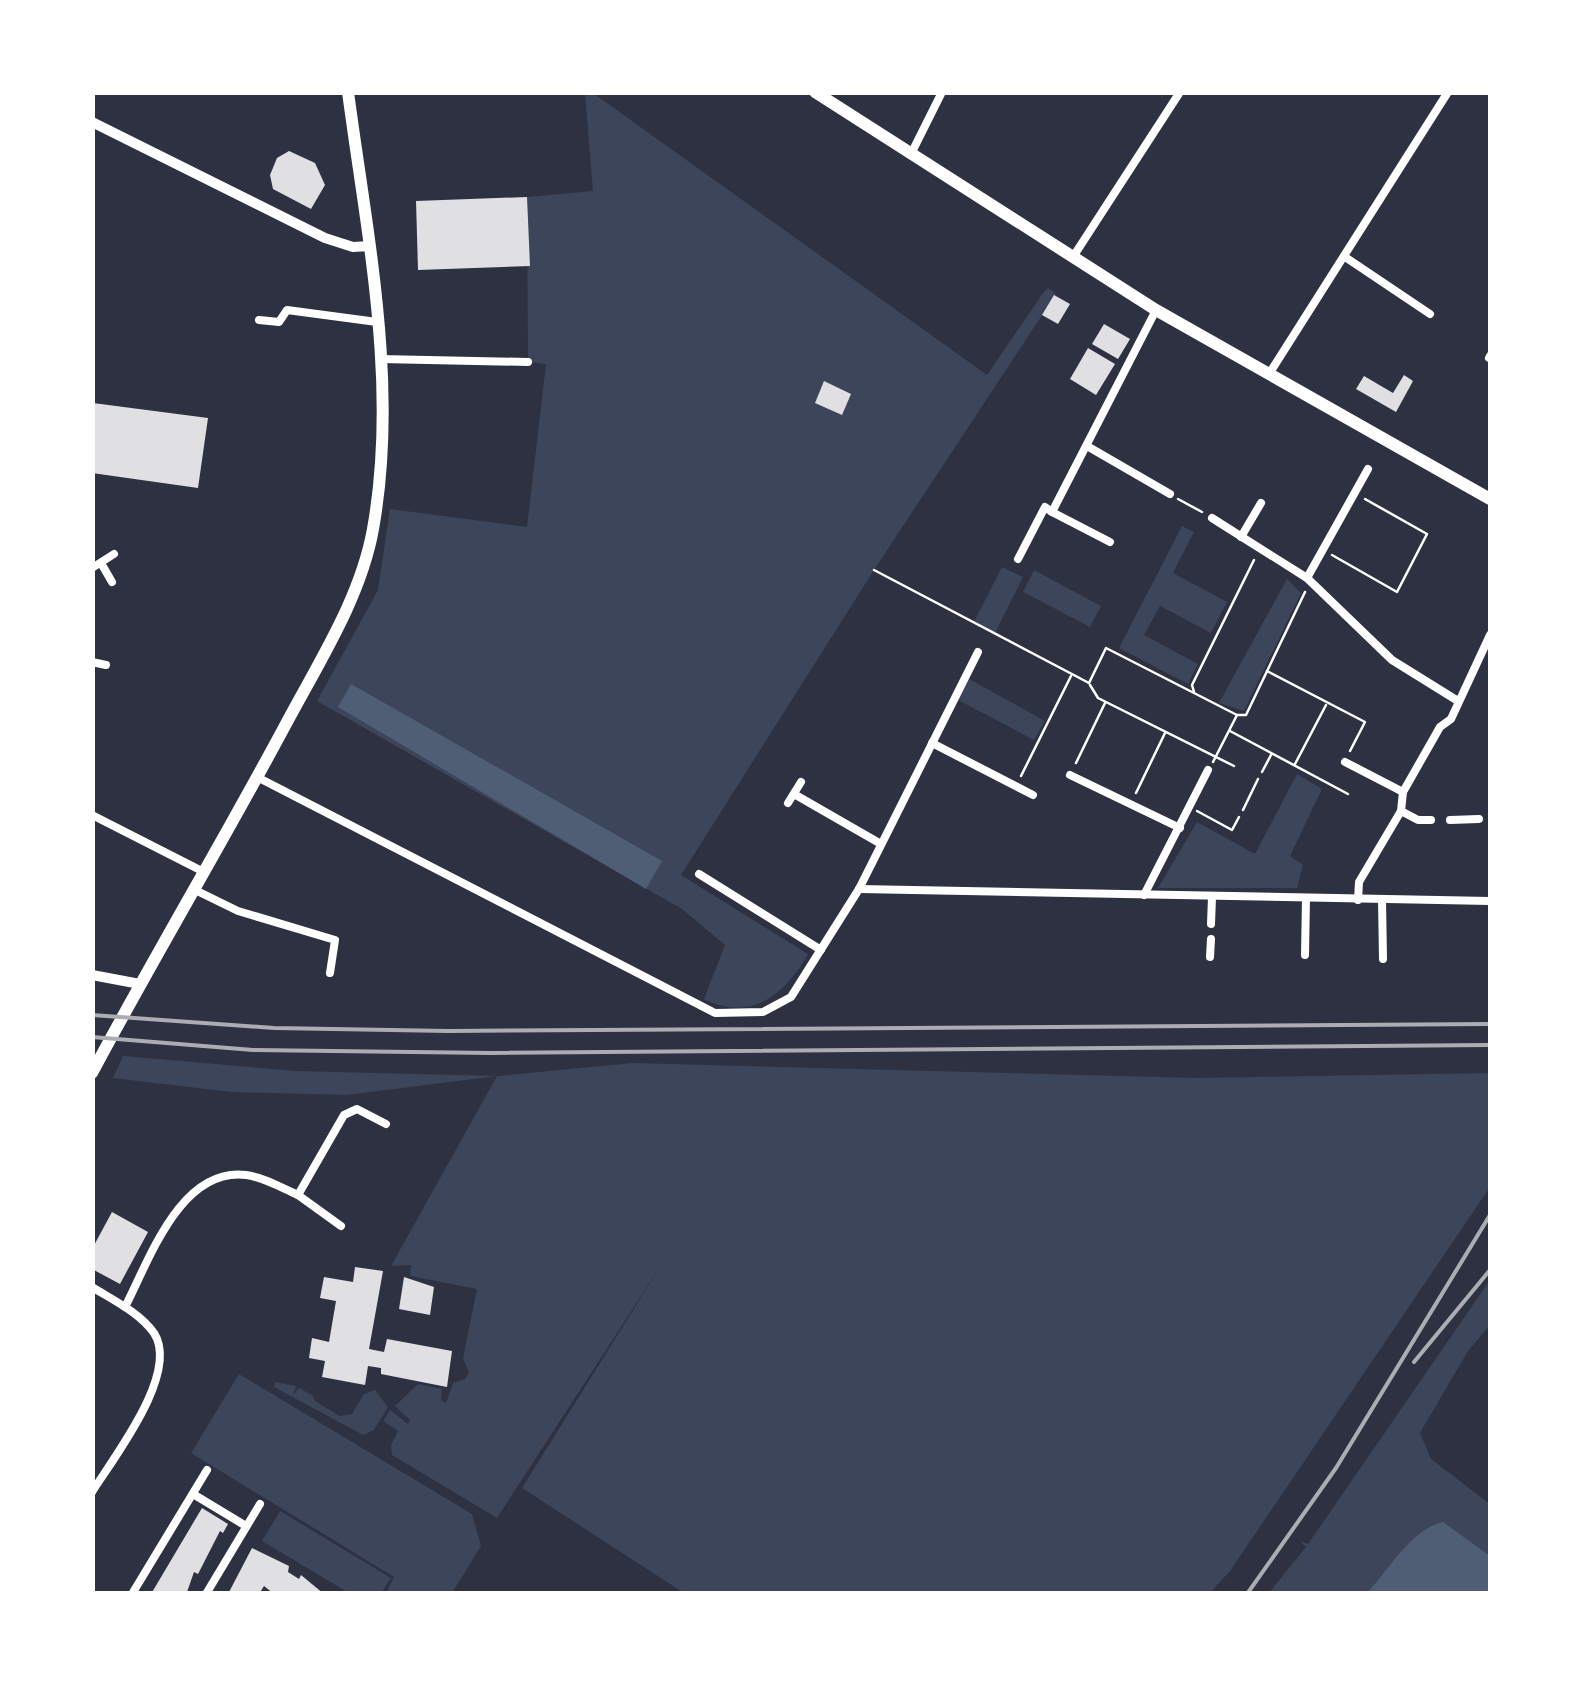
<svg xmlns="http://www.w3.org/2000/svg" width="1583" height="1686" viewBox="0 0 1583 1686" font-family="Ubuntu,sans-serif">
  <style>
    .green { fill: #3c4559 }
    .water { fill: #4f5d75 }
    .building { fill: #e0e0e3 }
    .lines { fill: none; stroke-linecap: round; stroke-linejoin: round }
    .path { stroke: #fff; stroke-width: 2.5 }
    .minor { stroke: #fff; stroke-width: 8 }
    .tertiary { stroke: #fff; stroke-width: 10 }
    .primary { stroke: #fff; stroke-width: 12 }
    .rail { stroke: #abadb3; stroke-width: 4 }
  </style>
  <rect width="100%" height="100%" fill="#2d3142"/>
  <g class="green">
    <path d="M585,93h8l394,282 56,-82 5,-5 8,6 -182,276 -193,305 127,79c-22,40 -57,69 -104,45l21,-54 -43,-36 -365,-208 61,-111 12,-81 137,18 19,-163 -18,-2 -1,-165 66,-6z"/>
    <path d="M1182,526l12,6 -21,41 54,29 -16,31 -51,-27 -16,29 54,29 -10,20 -69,-36z"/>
    <path d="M1002,567l21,10 -28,56 -21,-11z"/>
    <path d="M1034,570l67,36 -11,21 -67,-35z"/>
    <path d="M1287,579l14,14 -57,118 -25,-8z"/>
    <path d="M969,679l76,42 -11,19 -76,-40z"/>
    <path d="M1297,774l25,15 -32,67 13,9 -6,23h-139l39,-66 58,32z"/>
    <path d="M123,1056l172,15 203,5 135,-13 563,15 294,-5v114l-260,384 -20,22h-526l-162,-105 138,-221 -163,251 -105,-63 -1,-10 7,-14 -15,-10 7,-11 18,14 2,-4 -15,-14 23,-22 24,5 -1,11 5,3 7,-20 12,-4 4,-7 -6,-14 14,-69 -67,-13 1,-11 -20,1 106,-190 -150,19 -116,-3 -118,-14z"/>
    <path d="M1490,1280v45l-22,26 -48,82 11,26 59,45v89l-222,1 38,-47 -6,-6 8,3z"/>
    <path d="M239,1374l233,140 9,32 -29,47h-66l8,-16 -203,-124z"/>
    <path d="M275,1382l21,4 -3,9 6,-7 13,7 3,6 25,15 12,-2 12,-20 11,-4 13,17 -14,23 -11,5 -89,-48z"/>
    <path d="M280,1511l111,67 -10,15h-32l-87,-52z"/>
  </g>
  <g class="water">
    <path d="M351,684l311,177 -16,28 -308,-182z"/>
    <path d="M1443,1522l47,34v37h-123c22,-23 44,-64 76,-71z"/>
  </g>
  <g class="building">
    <path d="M289,151l26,12 10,22 -14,24 -38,-20 -3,-14 7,-17z"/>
    <path d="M527,197l3,69 -112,4 -2,-69z"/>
    <path d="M1054,295l16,9 -12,20 -16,-9z"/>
    <path d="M1104,324l26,15 -12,20 -26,-15z"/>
    <path d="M1088,348l27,16 -19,31 -26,-16z"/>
    <path d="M1404,375l9,6 -17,31 -40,-23 8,-13 29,17z"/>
    <path d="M824,381l27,13 -9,21 -27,-12z"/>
    <path d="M93,403l115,15 -10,70 -106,-15z"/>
    <path d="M112,1212l36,20 -28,52 -28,-15v-20z"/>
    <path d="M355,1267l28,4 -14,78 15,3 3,-13 65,12 -5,36 -66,-13v-6l-13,-2 -3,19 -43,-8 3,-16 -16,-3 3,-20 17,4 7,-41 -16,-3 4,-21 29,5z"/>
    <path d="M404,1277l30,10 -4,28 -31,-6z"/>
    <path d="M202,1508l26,16 -5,9 -3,-2 -22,43 -4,-2 -7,20 -36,2z"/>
    <path d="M252,1548l37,18 -1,6 11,7 2,-4 23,19h-50l-10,-8 -5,8h-31z"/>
  </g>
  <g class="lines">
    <g class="path">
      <path d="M1178,499l24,13"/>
      <path d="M1332,555l65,37 30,-58 -62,-35"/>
      <path d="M874,570l215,113"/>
      <path d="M1267,671l98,51 -15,29"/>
      <path d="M1089,683l17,-35 131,67 -24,47"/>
      <path d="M1090,685l8,13 136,68"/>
      <path d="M1194,692l-2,-7 62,-125"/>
      <path d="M1237,715h9l59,-123"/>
      <path d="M1230,731l118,63"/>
      <path d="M1076,763l29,-60"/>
      <path d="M1295,764l31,-59"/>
      <path d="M1262,772l9,-17"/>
      <path d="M1021,776l50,-100"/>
      <path d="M1136,793l29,-60"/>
      <path d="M1243,810l15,-31"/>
      <path d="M1197,811l35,19 7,-13"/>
    </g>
    <g class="minor">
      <path d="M911,154l31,-62"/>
      <path d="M1073,257l107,-165"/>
      <path d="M1345,257l85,57"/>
      <path d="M259,320l20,2 8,-12 90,12"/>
      <path d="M1489,358l1,-2"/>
      <path d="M380,359l148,3"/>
      <path d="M1269,374l179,-282"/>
      <path d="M1087,446l83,48"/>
      <path d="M1052,512l58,30"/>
      <path d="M1212,518l95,60 85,82 66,41"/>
      <path d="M1241,537l20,-34"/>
      <path d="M1018,559l27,-52 7,5 104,-202"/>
      <path d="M101,563l11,19"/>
      <path d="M92,568l22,-14"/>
      <path d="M1307,578l61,-109"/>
      <path d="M92,662l14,3"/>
      <path d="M932,743l101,52"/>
      <path d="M1345,762l58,30"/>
      <path d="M1070,775l110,53"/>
      <path d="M257,777l458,236 48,-1 28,-15 68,-108 119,-237"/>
      <path d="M794,794l87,50"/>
      <path d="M788,803l13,-21"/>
      <path d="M1401,811l17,9h13"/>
      <path d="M92,815l110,56"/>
      <path d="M1450,820l29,-1"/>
      <path d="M699,874l122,76"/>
      <path d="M193,889l45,22 97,29 -5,33"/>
      <path d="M859,889l631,12"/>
      <path d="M1144,895l64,-125"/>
      <path d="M1358,900l1,-18 42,-71 2,-19 37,-65 11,-8 39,-84"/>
      <path d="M1382,900l1,59"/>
      <path d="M1211,924l1,-27"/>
      <path d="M1305,955l1,-57"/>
      <path d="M1210,957l1,-18"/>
      <path d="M298,1195l43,31"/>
      <path d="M92,1287c21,13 48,26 62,46 26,40 -40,124 -62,159"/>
      <path d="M125,1307c24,-46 55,-140 121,-132 17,2 36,13 52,20l46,-80 13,-6 29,15"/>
      <path d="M193,1494l53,32"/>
      <path d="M132,1594l75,-124"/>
      <path d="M206,1594l54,-90"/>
    </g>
    <g class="tertiary">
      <path d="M92,122l233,116 28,9 17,-1"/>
      <path d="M92,975l48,9"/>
    </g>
    <g class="primary">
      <path d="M815,92l341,218 334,189"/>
      <path d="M92,1073c63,-118 132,-233 195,-351 32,-60 74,-125 86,-193 26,-145 -6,-293 -25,-437"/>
    </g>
    <g class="rail">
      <path d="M92,1015l182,13 175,3 1041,-7"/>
      <path d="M92,1037l161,13 238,3 999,-8"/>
      <path d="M1414,1362l76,-92"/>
      <path d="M1247,1594l89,-126 154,-253"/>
    </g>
  </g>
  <rect width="1583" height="1686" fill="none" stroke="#ffffff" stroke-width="190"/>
</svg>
